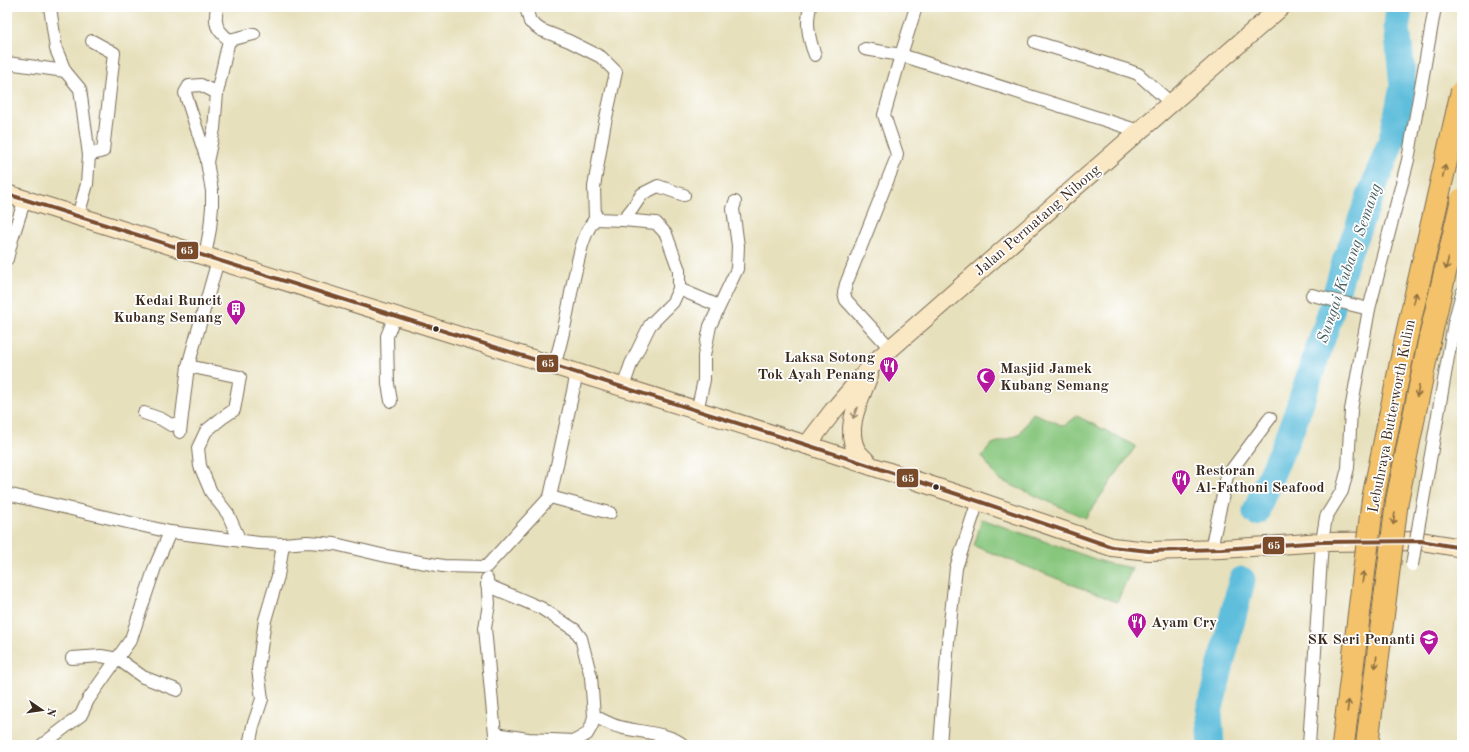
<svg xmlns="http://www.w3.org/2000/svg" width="1469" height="752" viewBox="0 0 1469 752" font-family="'Old Standard TT',serif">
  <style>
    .green { fill: #87c67d; stroke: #61784e }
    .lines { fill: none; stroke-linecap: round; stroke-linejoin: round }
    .river { stroke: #5ebedc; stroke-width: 27 }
    .street-casing { stroke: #776a55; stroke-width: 14 }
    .secondary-casing { stroke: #776a55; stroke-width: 20 }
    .street { stroke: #fff; stroke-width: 12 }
    .secondary { stroke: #fae7c3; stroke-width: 18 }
    .street-bridge-casing { stroke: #776a55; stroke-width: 14; stroke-linecap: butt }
    .highway-bridge-casing { stroke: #776a55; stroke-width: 24; stroke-linecap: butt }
    .street-bridge { stroke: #fff; stroke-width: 12 }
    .highway-bridge { stroke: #f3c26a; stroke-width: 22 }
    .bus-1-casing { stroke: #fff; stroke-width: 7 }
    .bus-1 { stroke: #7a4b2a; stroke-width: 4 }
    .oneway { stroke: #8e6e40 }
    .oneway2 { stroke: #9a8870 }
    .bus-dot { fill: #3b2a1e; stroke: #fff; stroke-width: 1.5 }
    .labels { text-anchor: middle; stroke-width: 3.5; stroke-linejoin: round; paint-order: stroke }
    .street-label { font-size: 15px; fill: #3b2a1e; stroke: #fff }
    .poi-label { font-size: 15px; font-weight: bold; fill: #3b2a1e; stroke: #fff; text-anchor: end }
    .water-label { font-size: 16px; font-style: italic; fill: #475e60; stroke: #fff }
    .line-badge { stroke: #fff; stroke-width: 1.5 }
    .badge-label { font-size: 11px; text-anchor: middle; font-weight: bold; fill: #fff }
  </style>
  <rect width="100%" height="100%" fill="#fff"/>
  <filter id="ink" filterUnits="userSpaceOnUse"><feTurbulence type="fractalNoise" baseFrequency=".025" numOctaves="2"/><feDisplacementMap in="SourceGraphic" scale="8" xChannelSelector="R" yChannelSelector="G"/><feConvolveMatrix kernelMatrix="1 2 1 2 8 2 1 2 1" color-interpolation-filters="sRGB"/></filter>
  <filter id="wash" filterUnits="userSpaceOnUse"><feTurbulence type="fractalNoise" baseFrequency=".012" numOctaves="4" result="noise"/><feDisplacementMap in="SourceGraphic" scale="16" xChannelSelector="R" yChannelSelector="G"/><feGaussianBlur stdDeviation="0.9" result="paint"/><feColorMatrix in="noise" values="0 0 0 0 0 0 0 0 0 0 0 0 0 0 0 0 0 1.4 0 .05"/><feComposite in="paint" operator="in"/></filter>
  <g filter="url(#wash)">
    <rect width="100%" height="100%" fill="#e7e0bc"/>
    <g class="green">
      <path d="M1033,413l31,13 13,-10 59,30 -51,72 -87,-39 -16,-23 10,-12 27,-9z"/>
      <path d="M982,519l124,44 26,5 -15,34 -143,-56z"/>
    </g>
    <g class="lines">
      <g class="river">
        <path d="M1256,512l7,-19 31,-71 33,-98 19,-65 46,-120 11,-52 -6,-61 2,-19"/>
        <path d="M1211,745l-2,-33 33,-132"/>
      </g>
    </g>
  </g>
  <g filter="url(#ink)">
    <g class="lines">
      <g class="street-casing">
        <g id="street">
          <path d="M50,7l6,42 9,22"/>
          <path d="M217,7c-3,17 -1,22 12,33l25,-6"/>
          <path d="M526,7l4,15 11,8 28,11 32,16 15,15 -12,55 -10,60 1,32c-13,16 -16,39 -21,59 -6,29 -10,59 -20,87"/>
          <path d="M810,7c-4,15 -1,33 5,48"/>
          <path d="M1035,42l95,29 8,3 33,29"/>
          <path d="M865,49l36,6 238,76"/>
          <path d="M7,63l58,8 15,18 9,66 -2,29 -9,32"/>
          <path d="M89,155l14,-4 11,-98 -22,-12"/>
          <path d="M207,160l-22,-67 4,-7 12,-1 16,8"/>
          <path d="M595,219l28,1 33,3 10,11 13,36v19l-6,13 -23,23 -19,39 -8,23"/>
          <path d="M623,220l9,-11 10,-15 16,-8 26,9"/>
          <path d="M205,256l5,-27 2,-22v-16l-5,-29 7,-33 3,-36 12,-53"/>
          <path d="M7,259l5,-20 13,-40"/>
          <path d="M679,289l40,17"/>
          <path d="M1312,295l57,14"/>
          <path d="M890,348l-44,-48 -2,-7 2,-9 50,-125 1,-5 -13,-39 17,-60 15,-48"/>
          <path d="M188,366l52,11 -6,33 -12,8 -16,13 -8,17 2,18 11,26 17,22 12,27"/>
          <path d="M391,401l-3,-17 -1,-48 8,-20"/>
          <path d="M697,411l7,-31v-24l6,-30 27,-57 1,-23 -5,-37 2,-7"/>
          <path d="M144,413l17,6 10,6 10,-3"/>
          <path d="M180,432l8,-66 30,-106"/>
          <path d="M7,494l163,38 89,11 24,1 24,-2 28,2 51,12 57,10 43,1 64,-70 27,-124"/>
          <path d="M550,497l60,16"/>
          <path d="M1419,523l35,-200 8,-30"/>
          <path d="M1211,549l16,-73 43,-58"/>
          <path d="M487,579l2,25 -4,24 11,117"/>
          <path d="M487,585l54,23 34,22 6,8 10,39 3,39 -2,9 -5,9 -12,7 -47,-2 -32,-5"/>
          <path d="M72,658l29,-2 17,3 25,18 34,13"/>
          <path d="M594,716c9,4 17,9 26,11 17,5 51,6 63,18"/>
          <path d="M42,745l39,-30 7,-15 43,-61 24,-72 15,-35"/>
          <path d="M249,745l4,-19 9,-27 -4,-30 7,-49 13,-44 5,-32"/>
          <path d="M940,745l8,-104 8,-73 22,-67"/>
          <path d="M1309,745l13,-203 4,-25 16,-26 6,-23 3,-58 18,-101 39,-149 27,-153"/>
        </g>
      </g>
      <g class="secondary-casing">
        <g id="secondary">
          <path d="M7,194l800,251 171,56 134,46 37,4 73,-2 100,-7 99,-1 41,7"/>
          <path d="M869,375c-8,22 -25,51 -13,75 3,5 10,11 15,16"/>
          <path d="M807,445l26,-34 41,-48 407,-356"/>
        </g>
      </g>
      <use href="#street" class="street"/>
      <use href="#secondary" class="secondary"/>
      <g class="street-bridge-casing">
        <path id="street-bridge" d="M1412,565l7,-42"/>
      </g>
      <g class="highway-bridge-casing">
        <g id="highway-bridge">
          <path d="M1343,745l30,-246 33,-161 56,-247"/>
          <path d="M1367,745l30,-244 32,-159 33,-143"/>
        </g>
      </g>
      <use href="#street-bridge" class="street-bridge"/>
      <use href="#highway-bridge" class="highway-bridge"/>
      <g class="bus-1-casing">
        <path id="bus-1" d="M7,194l800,251 171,56 134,46 37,4 73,-2 100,-7 99,-1 41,7"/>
      </g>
      <use href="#bus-1" class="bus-1"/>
    </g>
    <defs><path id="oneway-shaft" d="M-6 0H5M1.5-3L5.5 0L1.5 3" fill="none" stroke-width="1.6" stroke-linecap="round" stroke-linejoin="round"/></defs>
    <g class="oneway">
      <use href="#oneway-shaft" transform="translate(1444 171) rotate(-77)"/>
      <use href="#oneway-shaft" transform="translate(1447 264) rotate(103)"/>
      <use href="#oneway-shaft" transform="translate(1415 298) rotate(-77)"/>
      <use href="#oneway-shaft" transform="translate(1418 391) rotate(102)"/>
      <use href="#oneway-shaft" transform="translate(1394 519) rotate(98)"/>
      <use href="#oneway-shaft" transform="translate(1363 577) rotate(-83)"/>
      <use href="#oneway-shaft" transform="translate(1376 662) rotate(97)"/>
      <use href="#oneway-shaft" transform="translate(1348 706) rotate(-83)"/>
    </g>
    <use class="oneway2" href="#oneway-shaft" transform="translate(855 413) rotate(110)"/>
  </g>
  <defs>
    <g id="building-pin" transform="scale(1)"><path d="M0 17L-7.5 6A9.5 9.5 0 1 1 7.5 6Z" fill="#b5179e" stroke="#fff"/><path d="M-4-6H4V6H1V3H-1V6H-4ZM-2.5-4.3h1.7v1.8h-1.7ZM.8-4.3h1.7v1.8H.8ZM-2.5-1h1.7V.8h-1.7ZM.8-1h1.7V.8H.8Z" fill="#fff"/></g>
    <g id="restaurant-pin" transform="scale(1)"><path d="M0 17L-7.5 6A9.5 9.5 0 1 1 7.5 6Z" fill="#b5179e" stroke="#fff"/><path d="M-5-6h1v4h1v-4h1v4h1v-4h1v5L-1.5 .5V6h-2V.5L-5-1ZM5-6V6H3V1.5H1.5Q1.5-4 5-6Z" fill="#fff"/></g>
    <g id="mosque-pin" transform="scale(1)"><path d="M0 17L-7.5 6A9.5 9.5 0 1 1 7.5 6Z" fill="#b5179e" stroke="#fff"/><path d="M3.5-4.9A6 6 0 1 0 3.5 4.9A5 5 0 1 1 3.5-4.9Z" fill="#fff"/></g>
    <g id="school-pin" transform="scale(1)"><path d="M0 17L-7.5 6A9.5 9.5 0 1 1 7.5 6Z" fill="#b5179e" stroke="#fff"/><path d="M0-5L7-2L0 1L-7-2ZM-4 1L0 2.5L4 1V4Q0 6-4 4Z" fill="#fff"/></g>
  </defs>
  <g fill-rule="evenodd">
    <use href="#building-pin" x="236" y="309"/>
    <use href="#restaurant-pin" x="889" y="366"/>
    <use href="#mosque-pin" x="986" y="377"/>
    <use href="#restaurant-pin" x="1181" y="479"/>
    <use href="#restaurant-pin" x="1137" y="622"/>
    <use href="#school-pin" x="1429" y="639"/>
  </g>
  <g class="bus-dot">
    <circle cx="436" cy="329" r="3.5"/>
    <circle cx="936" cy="487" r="3.5"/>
  </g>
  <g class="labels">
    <g class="street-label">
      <text transform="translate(1037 220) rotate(-41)" y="5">Jalan Permatang Nibong</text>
      <text transform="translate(1391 416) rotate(-79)" y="5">Lebuhraya Butterworth Kulim</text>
    </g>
    <g class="poi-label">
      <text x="222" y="305">Kedai Runcit<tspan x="222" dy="17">Kubang Semang</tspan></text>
      <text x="875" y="362">Laksa Sotong<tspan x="875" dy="17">Tok Ayah Penang</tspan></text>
      <text x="1000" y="373" text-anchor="start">Masjid Jamek<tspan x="1000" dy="17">Kubang Semang</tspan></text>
      <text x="1195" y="475" text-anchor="start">Restoran<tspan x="1195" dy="17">Al-Fathoni Seafood</tspan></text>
      <text x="1151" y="627" text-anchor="start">Ayam Cry</text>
      <text x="1415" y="644">SK Seri Penanti</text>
    </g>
    <g class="water-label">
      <text transform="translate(1348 263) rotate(-71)" y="6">Sungai Kubang Semang</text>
    </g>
  </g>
  <g class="line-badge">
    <rect x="176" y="241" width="23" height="19" rx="4" fill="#7a4b2a"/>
    <rect x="536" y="354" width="23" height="19" rx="4" fill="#7a4b2a"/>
    <rect x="896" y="468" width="23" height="20" rx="4" fill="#7a4b2a"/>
    <rect x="1262" y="536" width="23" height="19" rx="4" fill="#7a4b2a"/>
  </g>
  <g class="badge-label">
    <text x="187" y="254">65</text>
    <text x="548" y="367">65</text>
    <text x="908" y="482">65</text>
    <text x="1274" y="549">65</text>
  </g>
  <rect width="1469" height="752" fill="none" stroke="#fff" stroke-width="24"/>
  <g transform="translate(42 710) rotate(103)" stroke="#ffffff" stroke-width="3" paint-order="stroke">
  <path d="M0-3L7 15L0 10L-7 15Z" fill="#3b2a1e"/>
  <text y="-6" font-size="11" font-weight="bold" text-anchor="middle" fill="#3b2a1e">N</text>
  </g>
</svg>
